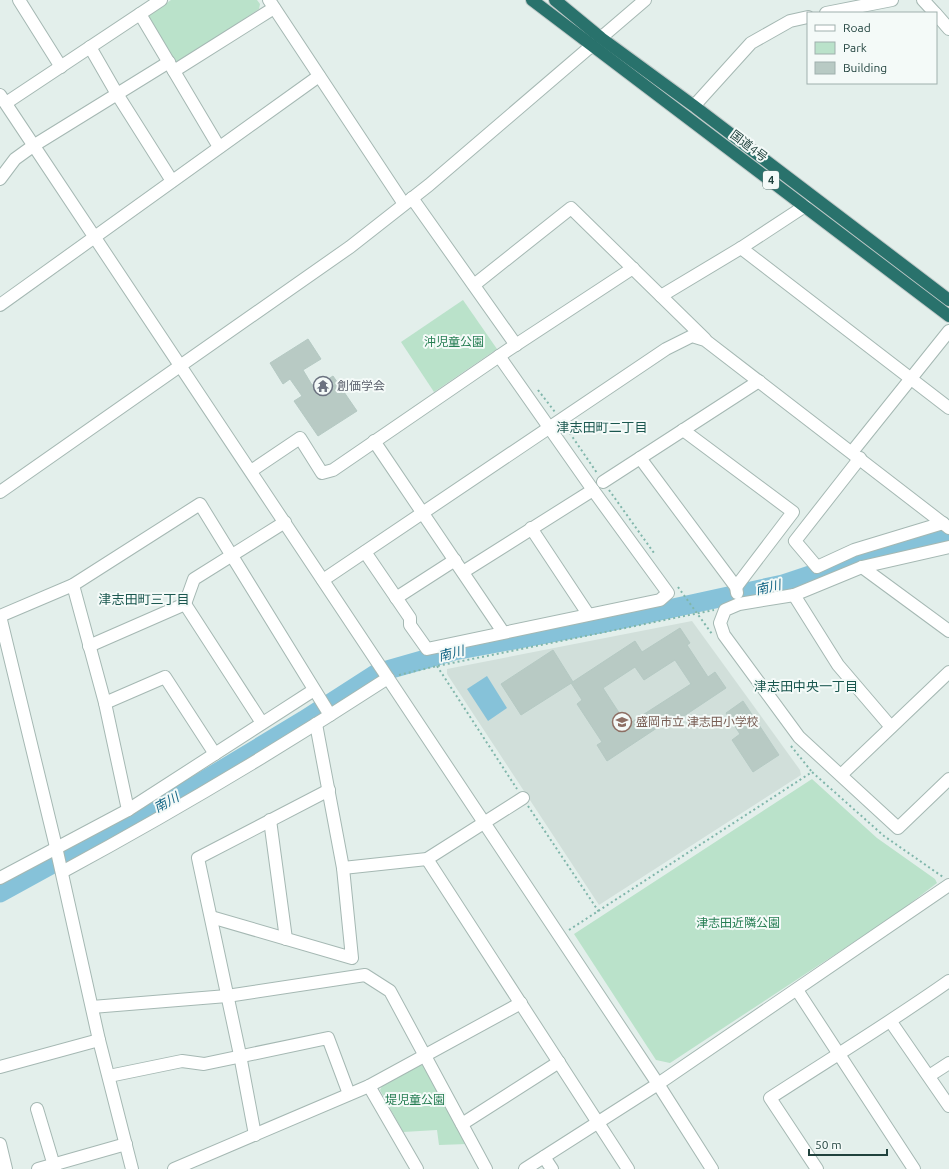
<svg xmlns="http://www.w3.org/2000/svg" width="949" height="1169" viewBox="0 0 949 1169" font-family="Ubuntu,'Noto Sans JP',sans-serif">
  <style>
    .built { fill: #d1dfda }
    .green { fill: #bae2ca }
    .water { fill: #86c2d9 }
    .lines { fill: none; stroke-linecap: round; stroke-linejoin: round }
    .river { stroke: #86c2d9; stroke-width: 19 }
    .building { fill: #b8cac4; stroke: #b5c9c3; fill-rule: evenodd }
    .minor-casing { stroke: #a5b8b3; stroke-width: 14 }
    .highway-casing { stroke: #c1cac9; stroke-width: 14 }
    .path { stroke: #80b6ab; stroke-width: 2; stroke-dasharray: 2 3; stroke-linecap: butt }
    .minor { stroke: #fff; stroke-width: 12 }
    .highway { stroke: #29726c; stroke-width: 12 }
    .labels { text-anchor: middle; stroke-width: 4; stroke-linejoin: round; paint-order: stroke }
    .shield { fill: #f4faf8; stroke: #607975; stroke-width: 1 }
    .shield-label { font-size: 11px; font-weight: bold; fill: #20423d }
    .street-label { font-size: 12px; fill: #20423d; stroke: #f4faf8 }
    .park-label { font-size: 12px; fill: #267e53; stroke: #f4faf8 }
    .worship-label { font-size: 12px; fill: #5b616d; stroke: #f4faf8; text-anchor: start }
    .education-label { font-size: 12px; fill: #785e54; stroke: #f4faf8; text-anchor: start }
    .neighbourhood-label { font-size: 13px; fill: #1a574f; stroke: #f4faf8 }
    .water-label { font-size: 13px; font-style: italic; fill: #136585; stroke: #f4faf8 }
  </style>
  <rect width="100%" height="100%" fill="#e3efeb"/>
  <path class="built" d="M692,621l108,149 1,5 -202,130 -152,-231v-5z"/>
  <g class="green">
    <path d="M171,0h86l3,4 -1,5 -82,54h-3l-27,-44 3,-5z"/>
    <path d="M463,300l34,49 -63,43 -33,-50z"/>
    <path d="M812,779l65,59 58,41 2,4 -42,32 -225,148 -14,-3 -82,-126z"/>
    <path d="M421,1065l4,1 42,78 -28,1 -2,-15 -34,2 -23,-42 2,-4z"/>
  </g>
  <path class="water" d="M487,676l20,32 -19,13 -21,-32z"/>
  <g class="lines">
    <path class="river" d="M0,893l193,-106 111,-67 73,-47 77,-22 146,-27 183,-40 90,-30 76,-21"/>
  </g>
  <g class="building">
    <path d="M308,339l13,20 -18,11 9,15 8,-5 2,3 11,-7 24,35 -39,25 -24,-35 8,-5 -12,-17 -7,5 -13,-21z"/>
    <path d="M680,628l10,15 -3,2 21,32 7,-5 11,16 -48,32 -3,-4 -68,45 -10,-16 5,-3 -25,-38 5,-4 -11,-17 64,-42 7,11zM675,660l16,24 -64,41 -24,-37 32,-21 9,13z"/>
    <path d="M553,650l20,32 -52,33 -20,-31z"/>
    <path d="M743,701l36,54 -26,17 -21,-32 8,-6 -14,-21z"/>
  </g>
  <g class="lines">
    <g class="minor-casing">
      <g id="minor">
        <path d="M19,0l42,67"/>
        <path d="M269,0l135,204"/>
        <path d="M923,0l12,13"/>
        <path d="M826,13l66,-13"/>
        <path d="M140,14l79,133"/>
        <path d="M936,14l13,15"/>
        <path d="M90,47l27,47 55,87"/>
        <path d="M174,71l100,-63"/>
        <path d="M0,95l658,989 54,85"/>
        <path d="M6,103l155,-103"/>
        <path d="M694,106l57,-63 39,-22 18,-4"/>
        <path d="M0,179l15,-20 18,-13 136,-84"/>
        <path d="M412,198l104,147"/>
        <path d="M741,248l208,160"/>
        <path d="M474,285l97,-77 134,131"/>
        <path d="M661,296l80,-48 64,-42"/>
        <path d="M0,305l319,-229"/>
        <path d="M683,430l110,82 -57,75"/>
        <path d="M374,441l129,191"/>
        <path d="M852,452l97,-121"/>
        <path d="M640,458l96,129 1,6"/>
        <path d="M860,458l-65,83 22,26 37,-17 89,-27"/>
        <path d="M251,471l49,-33 22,35 11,-3 175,-120 125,-82"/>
        <path d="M603,482l156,-101"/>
        <path d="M0,492l350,-245 79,-62 216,-185"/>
        <path d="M531,528l57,86"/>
        <path d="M949,547l-87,20 -68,28 -55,9 -14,6 -5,13 4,12 75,102 99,91 51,-49"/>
        <path d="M365,552l45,66v7l17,24 233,-49 8,-7 -75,-103 -94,-134"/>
        <path d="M862,567l87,64"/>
        <path d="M463,572l130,-82"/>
        <path d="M323,580l343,-231 26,-13 13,4 244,188"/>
        <path d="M794,595l44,70 53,62"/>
        <path d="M396,598l59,-38"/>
        <path d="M185,604l77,119"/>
        <path d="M0,616l56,231 43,193 33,129"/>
        <path d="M0,616l73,-31 127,-81 130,211"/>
        <path d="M89,646l96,-42 9,-25 91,-57"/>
        <path d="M105,703l60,-26 50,77"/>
        <path d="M841,775l108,-103"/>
        <path d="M128,810l186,-120"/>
        <path d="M270,820l16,119"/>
        <path d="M427,859l201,310"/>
        <path d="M343,868l84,-9 96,-61"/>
        <path d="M62,872c111,-60 220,-125 326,-194"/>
        <path d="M0,878l128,-68 -23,-107 -32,-118"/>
        <path d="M211,917l141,41 -9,-90 -27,-144"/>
        <path d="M797,990l117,179"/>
        <path d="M92,1007l135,-11 138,-21 25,16 96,178"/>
        <path d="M891,1022l58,84"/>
        <path d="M0,1067l99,-27"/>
        <path d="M109,1076l73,-15 22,3 124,-26 21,56"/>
        <path d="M929,1076l20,-13"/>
        <path d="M369,1086l48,83"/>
        <path d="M37,1109l18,60"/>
        <path d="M462,1124l97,-62"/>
        <path d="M255,1135l-15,-80 -42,-197 131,-68"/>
        <path d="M0,1144l6,25"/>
        <path d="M544,1157l8,12"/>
        <path d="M38,1169l88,-25"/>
        <path d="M174,1169l195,-83 152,-83"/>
        <path d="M525,1169l133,-85 291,-199"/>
        <path d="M817,1169l-47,-71c60,-39 121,-76 179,-117"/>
      </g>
    </g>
    <g class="highway-casing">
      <g id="highway">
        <path d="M532,0l417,316"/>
        <path d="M555,0l46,38 93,68 255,194"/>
      </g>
    </g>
    <g class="path">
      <path d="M538,390l17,22"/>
      <path d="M567,429l30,44"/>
      <path d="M609,490l45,63"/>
      <path d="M678,587l34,47"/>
      <path d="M437,666l80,123"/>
      <path d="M399,675l38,-9 277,-56"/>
      <path d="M791,746l21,26"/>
      <path d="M528,806l71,106"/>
      <path d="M569,930l243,-158 72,64 59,41"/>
    </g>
    <use href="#minor" class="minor"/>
    <use href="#highway" class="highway"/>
  </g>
  <defs>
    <g id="temple-ring" transform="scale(1)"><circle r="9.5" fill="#f4faf8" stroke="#6b7280" stroke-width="1.5"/><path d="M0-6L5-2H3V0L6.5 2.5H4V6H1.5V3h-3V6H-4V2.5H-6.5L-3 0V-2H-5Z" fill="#6b7280"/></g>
    <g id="school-ring" transform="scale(1)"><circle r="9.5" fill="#f4faf8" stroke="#8d6e63" stroke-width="1.5"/><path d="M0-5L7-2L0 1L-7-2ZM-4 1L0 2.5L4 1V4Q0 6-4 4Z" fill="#8d6e63"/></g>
  </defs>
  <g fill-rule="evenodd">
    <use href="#temple-ring" x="323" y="386"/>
    <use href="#school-ring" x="622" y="722"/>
  </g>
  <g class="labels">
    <rect class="shield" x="763" y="171" width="16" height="18" rx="3"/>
    <g class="shield-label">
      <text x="771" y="184">4</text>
    </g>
    <g class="street-label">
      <text transform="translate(749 146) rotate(37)" y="4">国道4号</text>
    </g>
    <g class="park-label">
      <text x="454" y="346">沖児童公園</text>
      <text x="738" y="927">津志田近隣公園</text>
      <text x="415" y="1104">堤児童公園</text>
    </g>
    <g class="worship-label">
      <text x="337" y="390">創価学会</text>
    </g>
    <g class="education-label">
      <text x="636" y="726">盛岡市立 津志田小学校</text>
    </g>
    <g class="neighbourhood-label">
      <text x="602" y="432">津志田町二丁目</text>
      <text x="144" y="604">津志田町三丁目</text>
      <text x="806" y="691">津志田中央一丁目</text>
    </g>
    <g class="water-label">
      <text transform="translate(768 587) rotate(-13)" y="5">南川</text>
      <text transform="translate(451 653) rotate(-14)" y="5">南川</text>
      <text transform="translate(166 802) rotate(-29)" y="5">南川</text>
    </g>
  </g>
  <rect x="807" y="12" width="130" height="72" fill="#f4faf8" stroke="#9fb0ad"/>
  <rect x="815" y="25" width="20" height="6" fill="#ffffff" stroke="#9fb0ad"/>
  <text x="843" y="32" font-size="12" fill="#20423d">Road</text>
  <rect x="815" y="42" width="20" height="12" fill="#bae2ca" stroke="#9fb0ad"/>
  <text x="843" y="52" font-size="12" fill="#20423d">Park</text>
  <rect x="815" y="62" width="20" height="12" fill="#b8cac4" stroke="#9fb0ad"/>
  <text x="843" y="72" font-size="12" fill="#20423d">Building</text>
  <path d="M809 1149v6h78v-6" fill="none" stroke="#20423d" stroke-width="2"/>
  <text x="815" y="1149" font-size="12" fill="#20423d" stroke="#f4faf8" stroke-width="3" paint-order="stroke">50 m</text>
</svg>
